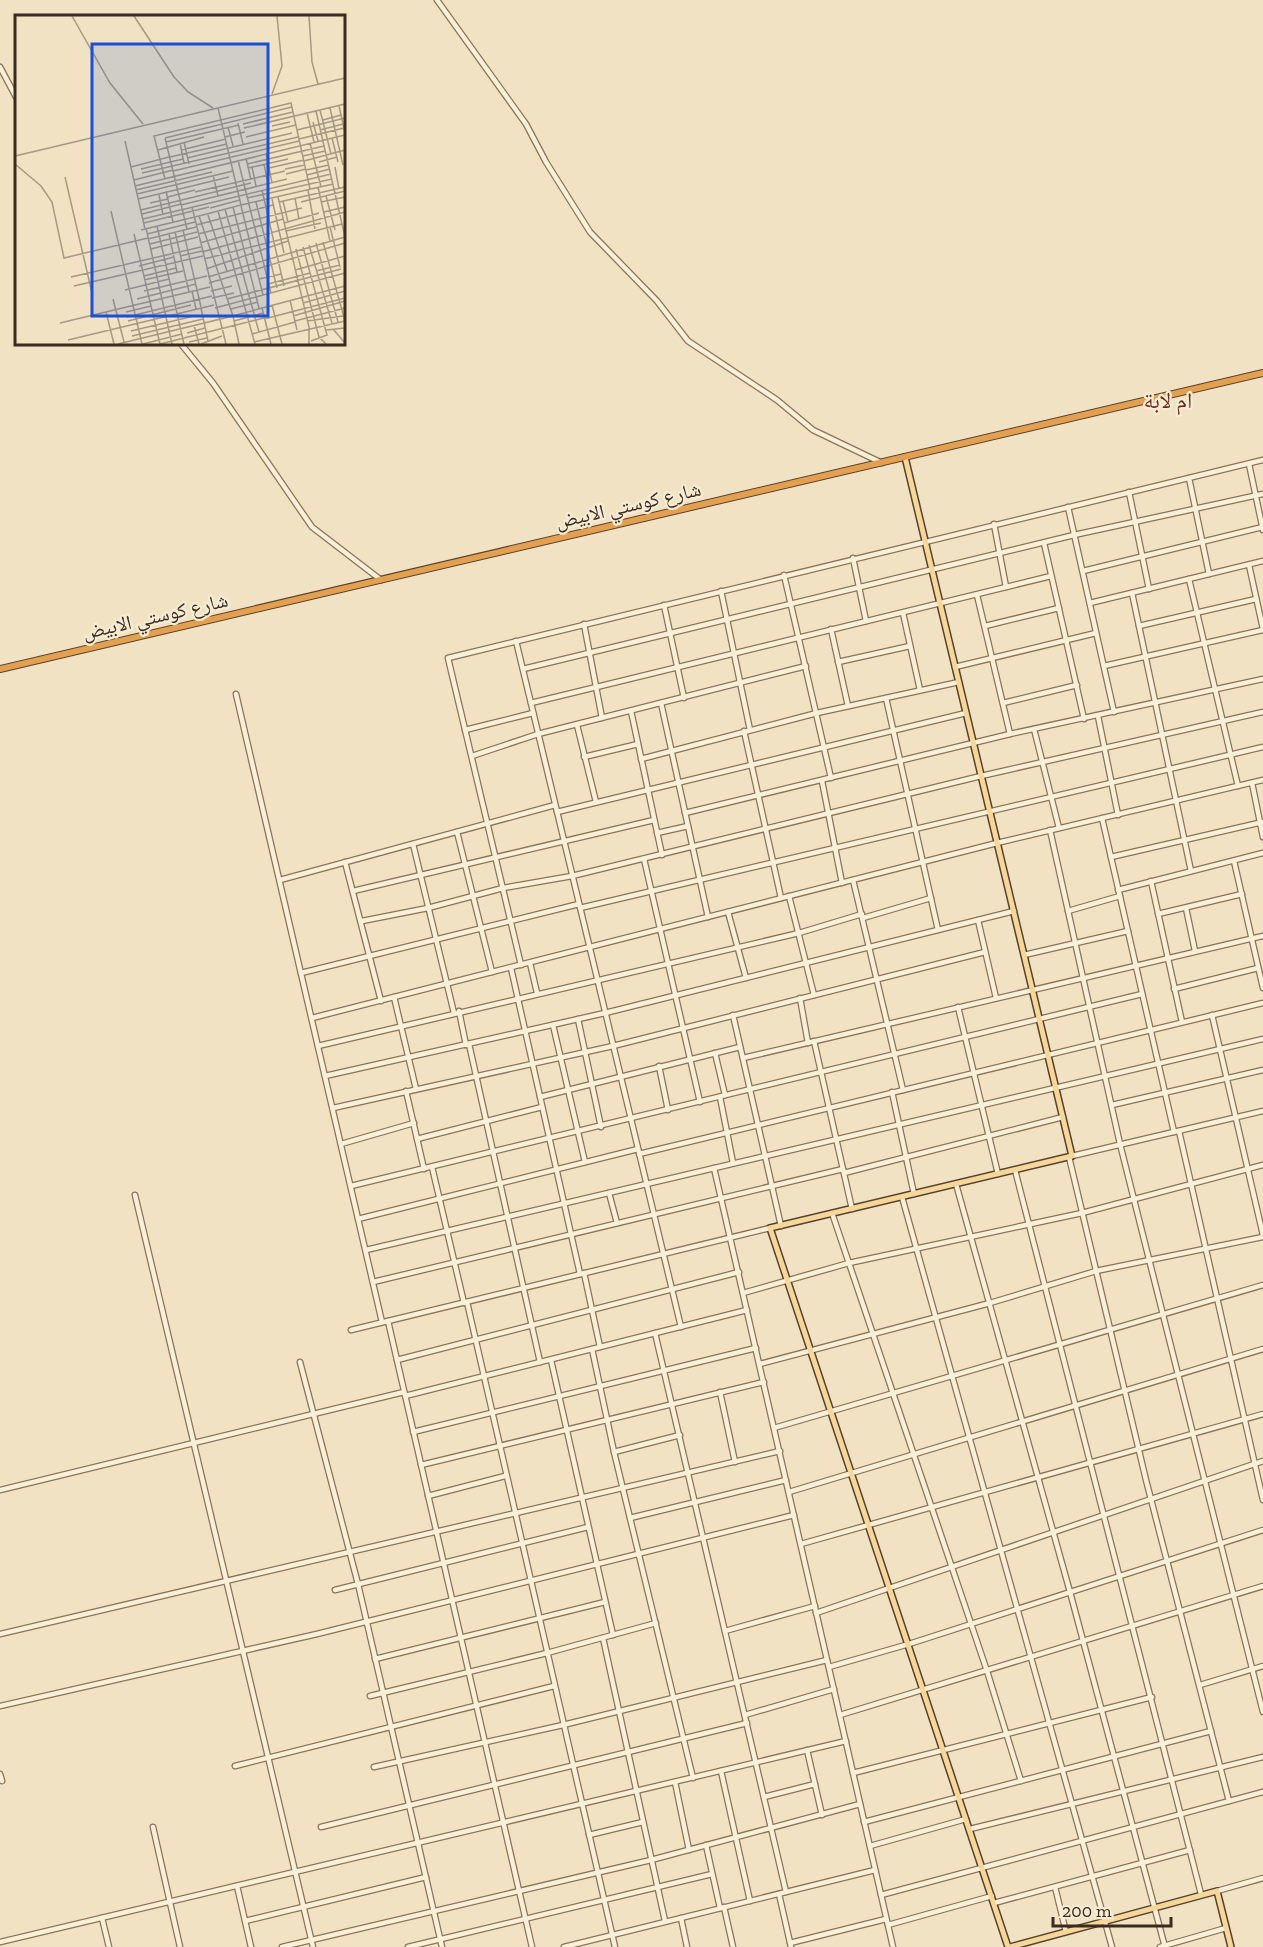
<svg xmlns="http://www.w3.org/2000/svg" width="1263" height="1947" viewBox="0 0 1263 1947" font-family="'Zilla Slab','Noto Naskh Arabic',serif">
  <style>
    .lines { fill: none; stroke-linecap: round; stroke-linejoin: round }
    .minor-casing { stroke: #8b7359; stroke-width: 7 }
    .major-casing { stroke: #59412d; stroke-width: 8 }
    .highway-casing { stroke: #59412d; stroke-width: 8 }
    .minor { stroke: #faefd7; stroke-width: 4.5 }
    .major { stroke: #f4d799; stroke-width: 5 }
    .highway { stroke: #e2a050; stroke-width: 6 }
    .labels { text-anchor: middle; stroke-width: 4.5; stroke-linejoin: round; paint-order: stroke }
    .street-label { font-size: 20px; fill: #3a2b1e; stroke: #f7ecd3 }
    .quarter-label { font-size: 22px; fill: #692a1b; stroke: #f7ecd3 }
    .inset-road { fill: none; stroke: #a79981; stroke-width: 1.5 }
    .view { fill: #1d4ed8; fill-opacity: 0.15; stroke: #1d4ed8; stroke-width: 3 }
    .inset-edge { fill: none; stroke: #3a2b1e; stroke-width: 3 }
  </style>
  <rect width="100%" height="100%" fill="#f0e2c3"/>
  <g class="lines">
    <g class="minor-casing">
      <g id="minor">
        <path d="M437,0l89,124 20,38 44,70 67,69 31,40 89,59 36,30 69,33"/>
        <path d="M0,67l16,30"/>
        <path d="M181,344l32,39 99,144 69,53"/>
        <path d="M1249,464l14,66"/>
        <path d="M1189,478l20,96"/>
        <path d="M1129,492l20,97"/>
        <path d="M1068,507l46,205"/>
        <path d="M994,524l12,63"/>
        <path d="M1044,543l40,176"/>
        <path d="M853,558l13,63"/>
        <path d="M1249,565l14,64"/>
        <path d="M1083,571l180,-44"/>
        <path d="M784,575l47,203"/>
        <path d="M1189,579l49,207"/>
        <path d="M721,591l29,139"/>
        <path d="M1132,593l59,278"/>
        <path d="M977,595l33,139"/>
        <path d="M1090,603l173,-42"/>
        <path d="M664,605l20,93"/>
        <path d="M903,613l17,77"/>
        <path d="M584,624l18,94"/>
        <path d="M985,626l74,-18"/>
        <path d="M1139,626l117,-27"/>
        <path d="M831,629l17,77"/>
        <path d="M516,641l165,686"/>
        <path d="M838,662l72,-16"/>
        <path d="M1104,666l159,-36"/>
        <path d="M955,667l141,-34"/>
        <path d="M523,669l551,-134 189,-41"/>
        <path d="M236,694l146,628"/>
        <path d="M886,698l52,232"/>
        <path d="M531,703l520,-127"/>
        <path d="M661,703l47,214"/>
        <path d="M1003,703l74,-18"/>
        <path d="M631,711l31,144"/>
        <path d="M1098,716l20,99"/>
        <path d="M577,725l19,77"/>
        <path d="M1034,729l25,99"/>
        <path d="M465,730l68,-17"/>
        <path d="M744,731l37,167"/>
        <path d="M472,756l66,-22 268,-68"/>
        <path d="M584,757l54,-13"/>
        <path d="M641,759l176,-46 142,-31"/>
        <path d="M822,781l20,102"/>
        <path d="M1252,783l11,54"/>
        <path d="M557,812l409,-99"/>
        <path d="M685,813l325,-79 253,-55"/>
        <path d="M1102,818l72,314"/>
        <path d="M1050,830l70,314 143,568"/>
        <path d="M457,832l35,140"/>
        <path d="M657,833l31,-7"/>
        <path d="M413,844l41,169"/>
        <path d="M1111,857l152,-35"/>
        <path d="M644,859l56,243"/>
        <path d="M1234,861l29,127"/>
        <path d="M345,862l36,139"/>
        <path d="M280,880l275,-75"/>
        <path d="M853,880l50,210"/>
        <path d="M1151,881l31,141"/>
        <path d="M1118,890l145,-37"/>
        <path d="M353,891l301,-71"/>
        <path d="M789,896l25,99"/>
        <path d="M580,908l683,-161"/>
        <path d="M1186,908l9,43"/>
        <path d="M1068,911l52,-15"/>
        <path d="M728,912l18,66"/>
        <path d="M1158,914l84,-20"/>
        <path d="M863,918l68,-20"/>
        <path d="M978,920l18,78"/>
        <path d="M362,921l66,-13 75,-20 69,-12 409,-100 282,-64"/>
        <path d="M1024,955l104,-24"/>
        <path d="M530,963l7,30"/>
        <path d="M521,965l-73,-307 815,-198"/>
        <path d="M511,968l69,306"/>
        <path d="M301,973l278,-69"/>
        <path d="M1174,989l84,-21"/>
        <path d="M394,997l22,92"/>
        <path d="M800,998l8,45"/>
        <path d="M958,1007l40,167"/>
        <path d="M459,1011l7,34"/>
        <path d="M733,1015l48,211"/>
        <path d="M1212,1015l51,220"/>
        <path d="M312,1018l685,-175 266,-63"/>
        <path d="M578,1019l23,108"/>
        <path d="M553,1025l32,137"/>
        <path d="M814,1041l38,168"/>
        <path d="M469,1044l71,318"/>
        <path d="M318,1046l481,-113 63,-19"/>
        <path d="M715,1053l10,42"/>
        <path d="M743,1058l520,-122"/>
        <path d="M659,1066l9,44"/>
        <path d="M325,1076l280,-63 409,-102"/>
        <path d="M406,1091l18,78"/>
        <path d="M892,1092l22,102"/>
        <path d="M540,1097l200,-50"/>
        <path d="M720,1097l13,66"/>
        <path d="M1112,1105l151,-35"/>
        <path d="M333,1108l280,-62 372,-94"/>
        <path d="M1179,1131l84,369"/>
        <path d="M417,1139l125,-32"/>
        <path d="M341,1144l73,-21"/>
        <path d="M639,1154l624,-151"/>
        <path d="M1072,1156l191,-45"/>
        <path d="M1069,1157l77,323 83,321"/>
        <path d="M432,1167l32,136"/>
        <path d="M714,1168l179,779"/>
        <path d="M1015,1170l186,724"/>
        <path d="M844,1173l219,-56"/>
        <path d="M956,1184l114,408 95,355"/>
        <path d="M351,1186l791,-192"/>
        <path d="M609,1193l8,30"/>
        <path d="M135,1195l178,752"/>
        <path d="M902,1197l210,750"/>
        <path d="M832,1213l155,458 34,110"/>
        <path d="M358,1219l280,-70"/>
        <path d="M366,1250l897,-211"/>
        <path d="M584,1273l16,74"/>
        <path d="M373,1282l470,-113"/>
        <path d="M743,1293l106,-30 233,-50 181,-48"/>
        <path d="M467,1302l148,645"/>
        <path d="M388,1321l144,626"/>
        <path d="M351,1330l419,-102"/>
        <path d="M655,1333l131,559"/>
        <path d="M592,1349l22,103 79,326"/>
        <path d="M397,1360l342,-88"/>
        <path d="M551,1360l62,275"/>
        <path d="M300,1362l58,222 84,363"/>
        <path d="M760,1364l230,-61 106,-32 167,-34"/>
        <path d="M720,1392l15,70"/>
        <path d="M405,1396l342,-86"/>
        <path d="M774,1428l489,-143"/>
        <path d="M413,1432l343,-84"/>
        <path d="M614,1452l66,-17"/>
        <path d="M421,1465l343,-83"/>
        <path d="M0,1490l404,-98"/>
        <path d="M789,1492l474,-143"/>
        <path d="M428,1496l77,-20"/>
        <path d="M630,1518l156,-38"/>
        <path d="M801,1544l462,-130"/>
        <path d="M335,1590l253,-63"/>
        <path d="M816,1613l447,-152"/>
        <path d="M725,1631l90,-25"/>
        <path d="M0,1634l780,-183"/>
        <path d="M603,1638l62,283"/>
        <path d="M375,1659l230,-57"/>
        <path d="M829,1667l80,-23 354,-114"/>
        <path d="M1200,1685l63,-19"/>
        <path d="M370,1696l177,-43 109,-30"/>
        <path d="M0,1706l317,-72 477,-119"/>
        <path d="M745,1715l89,-26"/>
        <path d="M840,1715l423,-129"/>
        <path d="M807,1750l15,65"/>
        <path d="M235,1766l319,-80"/>
        <path d="M374,1767l189,-42 264,-65"/>
        <path d="M721,1771l29,130"/>
        <path d="M853,1773l299,-76"/>
        <path d="M0,1774l2,7"/>
        <path d="M675,1782l14,68"/>
        <path d="M764,1797l51,-13"/>
        <path d="M864,1822l347,-91"/>
        <path d="M153,1827l27,120"/>
        <path d="M321,1827l426,-104"/>
        <path d="M970,1829l293,-72"/>
        <path d="M589,1835l54,-13"/>
        <path d="M706,1845l14,63"/>
        <path d="M870,1846l96,-27"/>
        <path d="M237,1886l14,61"/>
        <path d="M1055,1887l11,45"/>
        <path d="M1217,1891l46,-13"/>
        <path d="M779,1894l12,53"/>
        <path d="M881,1895l382,-103"/>
        <path d="M994,1903l196,-53"/>
        <path d="M724,1907l9,40"/>
        <path d="M102,1918l7,29"/>
        <path d="M681,1918l6,29"/>
        <path d="M245,1921l181,-44"/>
        <path d="M888,1925l104,-29"/>
        <path d="M0,1942l846,-201"/>
        <path d="M790,1943l96,-24"/>
        <path d="M282,1947l369,-87 209,-56"/>
        <path d="M408,1947l304,-73"/>
        <path d="M564,1947l311,-77"/>
        <path d="M1160,1947l66,-19"/>
      </g>
    </g>
    <g class="major-casing">
      <g id="major">
        <path d="M905,457l167,699 -302,72 238,719"/>
        <path d="M1010,1947l207,-56 14,56"/>
      </g>
    </g>
    <g class="highway-casing">
      <path id="highway" d="M0,669l1263,-296"/>
    </g>
    <use href="#minor" class="minor"/>
    <use href="#major" class="major"/>
    <use href="#highway" class="highway"/>
  </g>
  <g class="labels">
    <g class="street-label">
      <text transform="translate(628 505) rotate(-13)" y="7">شارع كوستي الابيض</text>
      <text transform="translate(155 616) rotate(-13)" y="7">شارع كوستي الابيض</text>
    </g>
    <g class="quarter-label">
      <text x="1168" y="408">ام لابة</text>
    </g>
  </g>
  <g transform="translate(15 15)">
    <rect width="330" height="330" fill="#f0e2c3"/>
    <path class="inset-road" d="M57,1l38,67 33,41M119,1l40,61 14,15 25,16M294,1l3,46 6,22M257,79l10,-28 -5,-50M324,91l6,27M203,93l23,97 -42,11 34,100 29,-8 9,36M315,93l13,57M305,95l11,44M301,96l29,126M292,98l7,29M308,105l18,-5M298,107l5,19M223,108l5,21M228,109l50,-12M257,111l18,-4M213,112l5,19M229,113l101,-24M282,115l48,-12M305,115l23,-6M210,122l20,-5M231,122l50,-12M150,123l127,-31M150,123l22,91M317,123l6,24M284,124l45,-11M110,126l20,88M151,127l73,-17M169,127l5,22M165,128l4,20M295,128l11,44M143,135l46,-13M166,135l45,-11M251,138l6,30M0,141l330,-78M288,141l22,-5M155,142l57,-13M172,143l105,-25M231,143l5,22M223,145l33,133M289,146l41,-11M304,147l18,-5M0,149l26,22 11,16 12,56 84,-20M232,149l77,-18M249,149l4,20M116,152l38,-10M237,152l4,19M320,152l4,22M233,153l40,-9M254,153l35,-8M126,154l42,-10M270,154l20,-4M291,155l23,-5M158,156l126,-30M127,158l156,-36M271,159l20,-5M198,160l5,21M292,160l23,-6M50,162l27,116M150,164l-11,-43 137,-33 19,86M119,165l39,-10M120,171l210,-51M303,172l12,54M121,175l76,-18M247,175l22,96M293,175l7,39M151,176l7,31M180,177l90,-21M122,179l96,-23M144,180l4,20M311,181l9,34M153,182l27,-7M263,182l31,130v17M232,183l85,-19M280,183l4,21M123,184l91,-22M257,184l12,54M268,186l5,21M241,187l21,86M264,187l66,-15M286,187l44,-11M306,187l24,-5M135,188l18,-4M166,190l106,-26M226,190l92,-21M226,191l22,89M177,192l34,137M218,192l26,101M195,193l30,-8M210,194l34,123M126,195l110,-27M96,196l31,133M203,196l37,133M309,197l21,-5M127,199l39,-10M193,200l19,56M128,204l188,-45M129,208l65,-16M269,208l35,-10M181,210l77,-20M142,211l27,118M315,212l10,40M131,213l26,116M126,215l58,-14M168,215l18,77M271,216l35,-8M160,217l14,60M119,219l26,110M132,219l48,-12M154,219l8,38M183,219l104,-26M133,224l48,-12M308,227l22,79M185,228l83,-24M301,228l22,79M135,229l47,-12M294,230l23,78M288,232l24,88 -16,6M136,234l47,-12M281,234l23,88 7,7M187,237l143,-40M165,241l22,-5M189,244l138,-35M124,251l35,-9M191,254l82,-28M280,255l50,-14M301,256l24,-6M129,261l32,-8M56,262l130,-30M193,262l137,-40M244,264l22,-5M129,265l39,-9M194,268l136,-40M253,269l42,-11M59,271l129,-30M110,275l44,-11M129,276l63,-15M177,276l4,18M196,276l21,-5M197,283l22,-5M98,284l11,43M122,284l59,-15M212,284l114,-30M275,285l7,30M288,288l42,-12M257,290l10,39M186,293l7,33M200,293l130,-35M247,293l83,-22M216,294l27,-7M91,297l8,32M111,297l25,-6M278,301l52,-15M112,302l85,-21M249,304l81,-21M113,306l63,-16M219,306l29,-8M280,306l50,-13M292,306l36,-5M45,308l150,-36M179,310l5,19M318,314l12,14M311,315l19,-2M116,316l63,-15M172,318l18,-5M237,319l43,-12M117,321l71,-17M53,325l146,-35M174,327l18,-4M239,327l91,-21M103,329l115,-28 6,28M128,329l39,-10M145,329l104,-26M186,329l21,-8"/>
    <path class="view" d="M77,29h176v272h-176z"/>
    <rect width="330" height="330" class="inset-edge"/>
  </g>
  <path d="M1053 1917v9h118v-9" fill="none" stroke="#3a2b1e" stroke-width="3"/>
  <text x="1062" y="1917" font-size="18" fill="#3a2b1e" stroke="#f7ecd3" stroke-width="4.5" paint-order="stroke">200 m</text>
</svg>
